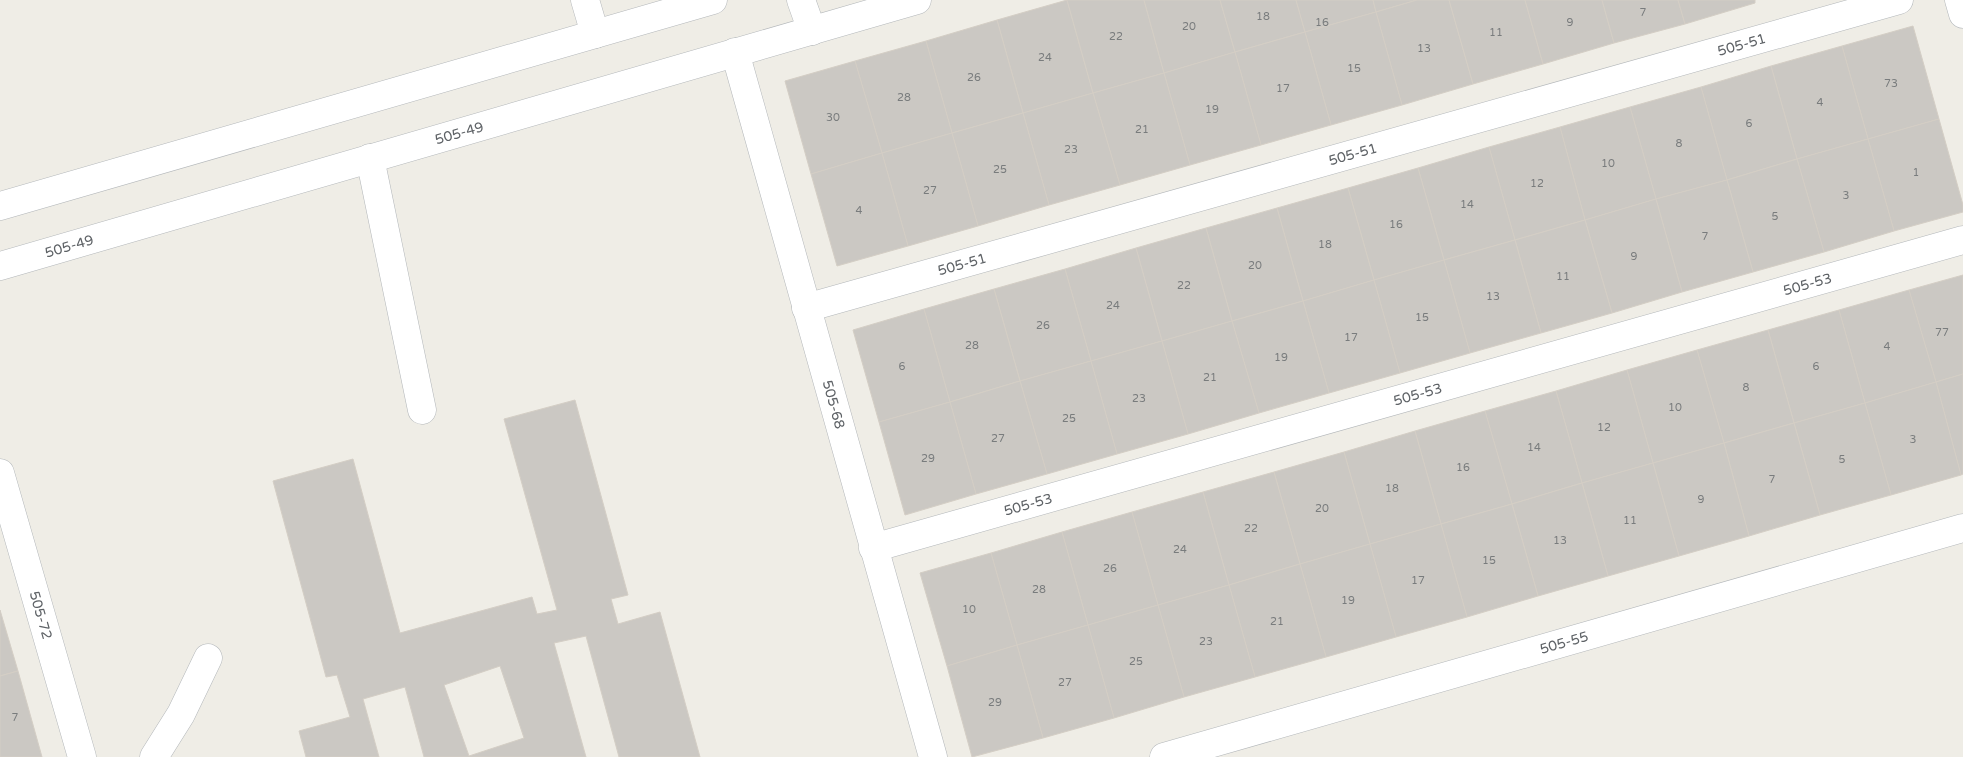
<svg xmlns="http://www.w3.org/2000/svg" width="1963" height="757" viewBox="0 0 1963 757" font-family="'Varela Round',sans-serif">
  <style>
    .building { fill: #cbc8c3; stroke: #d4cec5; fill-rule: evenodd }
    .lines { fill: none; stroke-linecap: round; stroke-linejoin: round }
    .street-casing { stroke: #b3b7ba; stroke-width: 29 }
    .secondary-casing { stroke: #b2b6ba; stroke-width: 29 }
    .street { stroke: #fff; stroke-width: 28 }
    .secondary { stroke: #fff; stroke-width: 28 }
    .labels { text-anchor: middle; stroke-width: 4; stroke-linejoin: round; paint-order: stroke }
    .number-label { font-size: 11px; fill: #797c7d }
    .street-label { font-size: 14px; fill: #5e6266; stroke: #fff }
  </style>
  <rect width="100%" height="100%" fill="#efede6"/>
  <g class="building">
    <path d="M1067,0l26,93 -70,20 -26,-93z"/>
    <path d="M1067,0h77l20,73 -71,20z"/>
    <path d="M1144,0h76l15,52 -71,21z"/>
    <path d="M1220,0h76l9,32 -70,20z"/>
    <path d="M1296,0h77l3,12 -71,20z"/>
    <path d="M1373,0h44l-41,12z"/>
    <path d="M1417,0h32l24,84 -71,21 -26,-93z"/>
    <path d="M1449,0h76l18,64 -70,20z"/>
    <path d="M1525,0h77l12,43 -71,21z"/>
    <path d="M1602,0h76l7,24 -71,19z"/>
    <path d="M1678,0h77v3l-70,21z"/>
    <path d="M1376,12l26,93 -71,20 -26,-93z"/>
    <path d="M997,20l26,93 -71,20 -26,-92z"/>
    <path d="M1913,26l26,93 -71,20 -26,-93z"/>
    <path d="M1305,32l26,93 -70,20 -26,-93z"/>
    <path d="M926,41l26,92 -70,20 -27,-92z"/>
    <path d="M1842,46l26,93 -71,20 -26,-93z"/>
    <path d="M1235,52l26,93 -71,20 -26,-92z"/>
    <path d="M855,61l27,92 -71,21 -26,-93z"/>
    <path d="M1771,66l26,93 -70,21 -26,-93z"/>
    <path d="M1164,73l26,92 -70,20 -27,-92z"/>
    <path d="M1701,87l26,93 -71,19 -26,-92z"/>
    <path d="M1093,93l27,92 -71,20 -26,-92z"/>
    <path d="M1630,107l26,92 -71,21 -25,-93z"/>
    <path d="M1023,113l26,92 -71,21 -26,-93z"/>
    <path d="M1939,119l24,86v7l-69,19 -26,-92z"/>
    <path d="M1560,127l25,93 -70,20 -26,-93z"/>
    <path d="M952,133l26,93 -70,20 -26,-93z"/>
    <path d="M1868,139l26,92 -70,21 -27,-93z"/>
    <path d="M1489,147l26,93 -71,20 -26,-92z"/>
    <path d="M882,153l26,93 -71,20 -26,-92z"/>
    <path d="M1797,159l27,93 -71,20 -26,-92z"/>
    <path d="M1418,168l26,92 -70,20 -26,-92z"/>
    <path d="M1727,180l26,92 -71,20 -26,-93z"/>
    <path d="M1348,188l26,92 -71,21 -26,-93z"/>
    <path d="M1656,199l26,93 -70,21 -27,-93z"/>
    <path d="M1277,208l26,93 -71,20 -26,-93z"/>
    <path d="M1585,220l27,93 -71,20 -26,-93z"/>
    <path d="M1206,228l26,93 -70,20 -26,-93z"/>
    <path d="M1515,240l26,93 -71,20 -26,-93z"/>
    <path d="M1136,248l26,93 -71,20 -26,-92z"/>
    <path d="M1444,260l26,93 -70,20 -26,-93z"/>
    <path d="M1065,269l26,92 -71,20 -26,-92z"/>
    <path d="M1963,275v99l-27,8 -27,-92z"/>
    <path d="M1374,280l26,93 -71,20 -26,-92z"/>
    <path d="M994,289l26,92 -70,21 -26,-93z"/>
    <path d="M1909,290l27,92 -71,21 -26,-93z"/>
    <path d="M1303,301l26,92 -70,20 -27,-92z"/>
    <path d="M924,309l26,93 -71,20 -26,-92z"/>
    <path d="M1839,310l26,93 -71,20 -26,-93z"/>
    <path d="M1232,321l27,92 -71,21 -26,-93z"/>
    <path d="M1768,330l26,93 -70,20 -27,-93z"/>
    <path d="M1162,341l26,93 -71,20 -26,-93z"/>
    <path d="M1697,350l27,93 -71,20 -26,-93z"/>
    <path d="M1091,361l26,93 -70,20 -27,-93z"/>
    <path d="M1627,370l26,93 -71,20 -26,-92z"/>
    <path d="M1963,374v100l-2,1 -25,-93z"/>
    <path d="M1020,381l27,93 -71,20 -26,-92z"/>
    <path d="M1936,382l25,93 -70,20 -26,-92z"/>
    <path d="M1556,391l26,92 -70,21 -27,-93z"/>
    <path d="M575,400l53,195 -17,4 7,25 42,-12 40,145h-81l-33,-121 -32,7 32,114h-162l-19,-70 -42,12 16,58h-73l-7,-26 51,-14 -13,-42 -11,2 -53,-196 80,-22 47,174 132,-36 5,17 20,-4 -53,-191zM500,666l24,72 -55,18 -25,-71z"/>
    <path d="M950,402l26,92 -71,21 -26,-93z"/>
    <path d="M1865,403l26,92 -71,20 -26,-92z"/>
    <path d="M1485,411l27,93 -71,20 -26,-93z"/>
    <path d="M1794,423l26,92 -71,21 -25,-93z"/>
    <path d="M1415,431l26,93 -71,20 -26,-92z"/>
    <path d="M1724,443l25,93 -70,20 -26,-93z"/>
    <path d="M1344,452l26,92 -70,20 -26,-92z"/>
    <path d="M1653,463l26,93 -71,20 -26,-93z"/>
    <path d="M1274,472l26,92 -71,21 -26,-93z"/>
    <path d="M1582,483l26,93 -70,20 -26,-92z"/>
    <path d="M1203,492l26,93 -71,20 -26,-93z"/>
    <path d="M1512,504l26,92 -71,21 -26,-93z"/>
    <path d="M1132,512l26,93 -70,20 -26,-93z"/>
    <path d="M1441,524l26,93 -71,20 -26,-93z"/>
    <path d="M1062,532l26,93 -71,20 -26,-92z"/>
    <path d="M1370,544l26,93 -70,20 -26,-93z"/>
    <path d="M991,553l26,92 -70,21 -27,-93z"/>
    <path d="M1300,564l26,93 -71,20 -26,-92z"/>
    <path d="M1229,585l26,92 -71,20 -26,-92z"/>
    <path d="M1158,605l26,92 -70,21 -26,-93z"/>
    <path d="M0,610l18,61 -18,5z"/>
    <path d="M1088,625l26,93 -71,20 -26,-93z"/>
    <path d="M1017,645l26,93 -71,19 -25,-91z"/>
    <path d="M18,671l24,86h-42v-81z"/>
  </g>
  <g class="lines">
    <g class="street-casing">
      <g id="street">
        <path d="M585,0l10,34"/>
        <path d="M801,0l11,31"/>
        <path id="s1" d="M735,52l198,705"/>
        <path d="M370,158l52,252"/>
        <path d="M0,206l713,-206"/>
        <path id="s2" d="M0,266l917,-266"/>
        <path id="s3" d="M806,308l1093,-308"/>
        <path id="s4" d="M0,473l82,284"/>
        <path id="s5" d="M873,548l1090,-308"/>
        <path d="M154,757l27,-43 27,-56"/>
        <path id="s6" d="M1164,757l799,-229"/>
      </g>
    </g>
    <g class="secondary-casing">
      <path id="secondary" d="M1959,0l4,14"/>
    </g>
    <use href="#street" class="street"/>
    <use href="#secondary" class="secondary"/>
  </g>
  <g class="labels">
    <g class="number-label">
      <text x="1643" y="16">7</text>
      <text x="1263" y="20">18</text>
      <text x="1322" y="26">16</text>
      <text x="1570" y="26">9</text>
      <text x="1189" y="30">20</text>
      <text x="1496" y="36">11</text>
      <text x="1116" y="40">22</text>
      <text x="1424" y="52">13</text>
      <text x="1045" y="61">24</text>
      <text x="1354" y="72">15</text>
      <text x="974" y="81">26</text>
      <text x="1891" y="87">73</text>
      <text x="1283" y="92">17</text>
      <text x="904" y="101">28</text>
      <text x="1820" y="106">4</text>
      <text x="1212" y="113">19</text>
      <text x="833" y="121">30</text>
      <text x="1749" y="127">6</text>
      <text x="1142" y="133">21</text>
      <text x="1679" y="147">8</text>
      <text x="1071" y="153">23</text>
      <text x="1608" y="167">10</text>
      <text x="1000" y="173">25</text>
      <text x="1916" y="176">1</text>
      <text x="1537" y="187">12</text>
      <text x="930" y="194">27</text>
      <text x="1846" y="199">3</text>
      <text x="1467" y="208">14</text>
      <text x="859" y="214">4</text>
      <text x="1775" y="220">5</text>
      <text x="1396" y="228">16</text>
      <text x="1705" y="240">7</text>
      <text x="1325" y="248">18</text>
      <text x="1634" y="260">9</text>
      <text x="1255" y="269">20</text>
      <text x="1563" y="280">11</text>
      <text x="1184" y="289">22</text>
      <text x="1493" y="300">13</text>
      <text x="1113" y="309">24</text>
      <text x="1422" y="321">15</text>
      <text x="1043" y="329">26</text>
      <text x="1942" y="336">77</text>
      <text x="1351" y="341">17</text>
      <text x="972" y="349">28</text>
      <text x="1887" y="350">4</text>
      <text x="1281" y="361">19</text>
      <text x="902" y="370">6</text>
      <text x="1816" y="370">6</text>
      <text x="1210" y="381">21</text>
      <text x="1746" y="391">8</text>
      <text x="1139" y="402">23</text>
      <text x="1675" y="411">10</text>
      <text x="1069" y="422">25</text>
      <text x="1604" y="431">12</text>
      <text x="998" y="442">27</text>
      <text x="1913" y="443">3</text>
      <text x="1534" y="451">14</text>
      <text x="928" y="462">29</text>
      <text x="1842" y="463">5</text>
      <text x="1463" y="471">16</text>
      <text x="1772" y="483">7</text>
      <text x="1392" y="492">18</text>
      <text x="1701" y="503">9</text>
      <text x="1322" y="512">20</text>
      <text x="1630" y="524">11</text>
      <text x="1251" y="532">22</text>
      <text x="1560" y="544">13</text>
      <text x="1180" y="553">24</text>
      <text x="1489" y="564">15</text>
      <text x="1110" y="572">26</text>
      <text x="1418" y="584">17</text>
      <text x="1039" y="593">28</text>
      <text x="1348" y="604">19</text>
      <text x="969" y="613">10</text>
      <text x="1277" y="625">21</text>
      <text x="1206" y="645">23</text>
      <text x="1136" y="665">25</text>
      <text x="1065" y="686">27</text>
      <text x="995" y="706">29</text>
      <text x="15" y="721">7</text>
    </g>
    <g class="street-label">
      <text dy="5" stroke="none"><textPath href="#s3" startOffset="972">505-51</textPath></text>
      <text dy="5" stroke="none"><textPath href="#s2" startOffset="478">505-49</textPath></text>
      <text dy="5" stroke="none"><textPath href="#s3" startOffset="568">505-51</textPath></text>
      <text dy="5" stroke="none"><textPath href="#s2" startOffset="72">505-49</textPath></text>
      <text dy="5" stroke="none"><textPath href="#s3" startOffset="162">505-51</textPath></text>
      <text dy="5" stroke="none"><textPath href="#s5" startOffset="971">505-53</textPath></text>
      <text dy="5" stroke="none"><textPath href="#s5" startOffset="566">505-53</textPath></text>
      <text dy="5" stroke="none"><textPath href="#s1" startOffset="366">505-68</textPath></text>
      <text dy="5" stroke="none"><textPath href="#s5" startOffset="161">505-53</textPath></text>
      <text dy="5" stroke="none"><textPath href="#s4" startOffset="148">505-72</textPath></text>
      <text dy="5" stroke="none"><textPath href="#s6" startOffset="416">505-55</textPath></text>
    </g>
  </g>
</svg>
